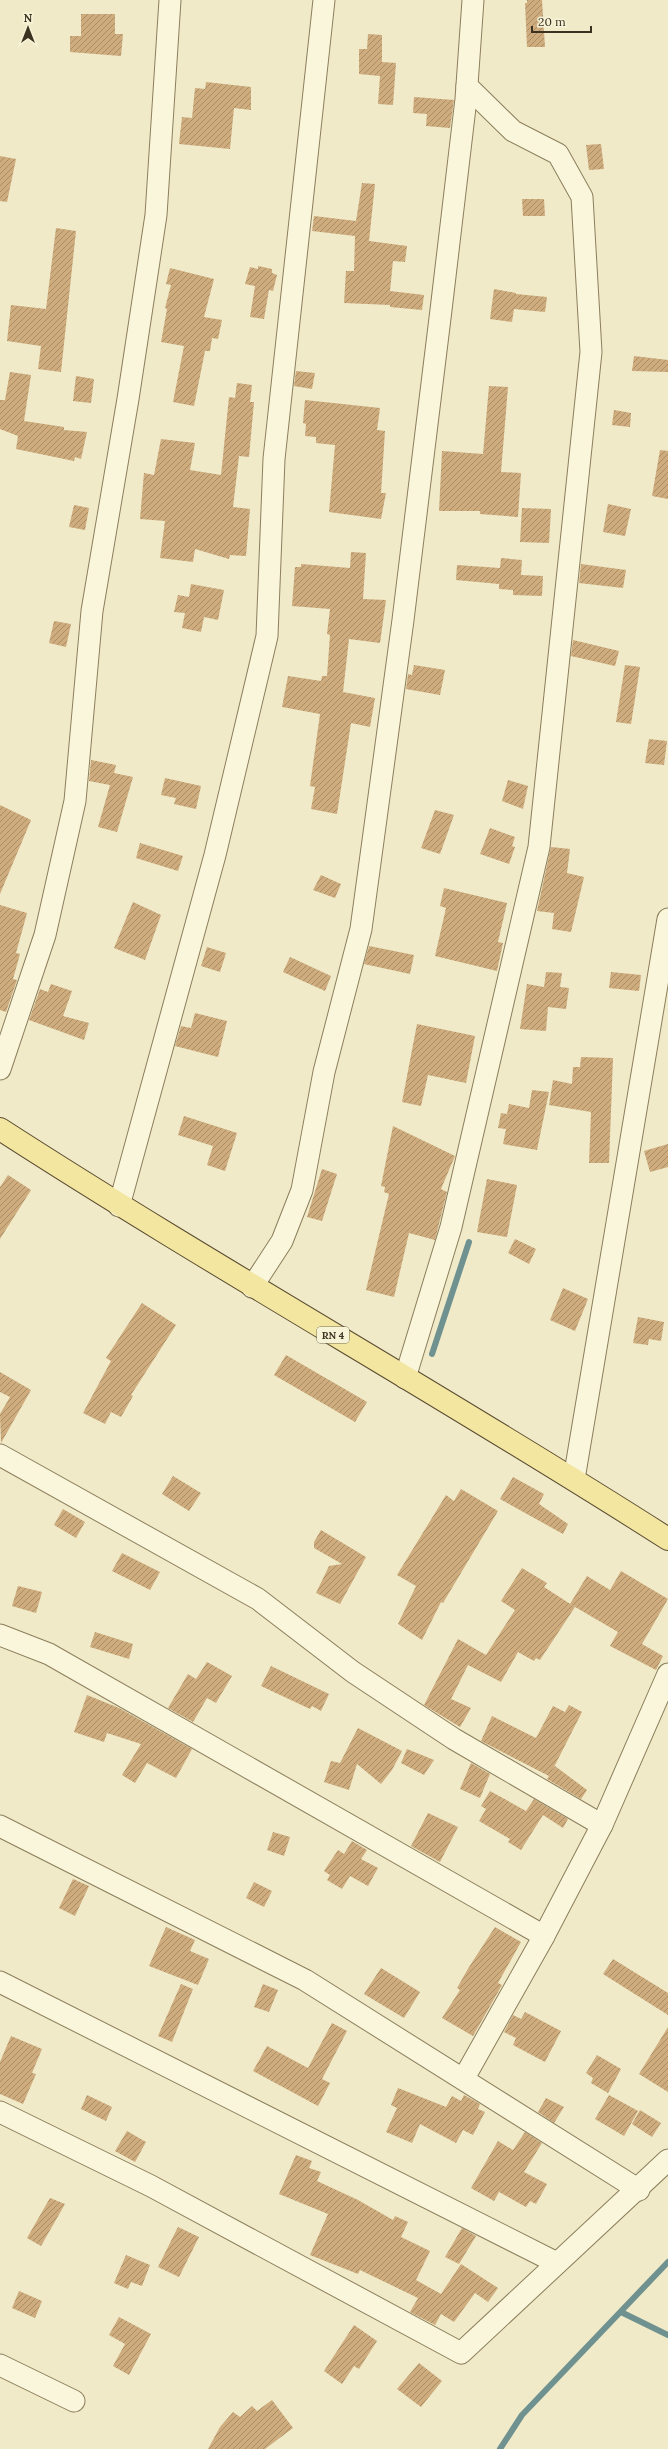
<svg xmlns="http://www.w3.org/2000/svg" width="668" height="2449" viewBox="0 0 668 2449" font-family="Lora,serif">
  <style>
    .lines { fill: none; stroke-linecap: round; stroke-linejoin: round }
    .stream { stroke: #6f9290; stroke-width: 6 }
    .building { fill: url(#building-hatch) }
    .minor-casing { stroke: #8c7e5c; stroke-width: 23 }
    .primary-casing { stroke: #5a4b30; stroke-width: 24 }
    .minor { stroke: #faf6db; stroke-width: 21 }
    .primary { stroke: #f2e6a0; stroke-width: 22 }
    .labels { text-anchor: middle; stroke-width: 3; stroke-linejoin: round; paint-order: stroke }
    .shield { fill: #f7f3d7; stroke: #746c57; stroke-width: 1 }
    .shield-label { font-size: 10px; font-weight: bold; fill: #3c3220 }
  </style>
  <defs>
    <pattern id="building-hatch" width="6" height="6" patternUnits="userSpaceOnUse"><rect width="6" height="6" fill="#ceac7d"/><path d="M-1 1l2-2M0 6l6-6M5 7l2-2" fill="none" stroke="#a88d66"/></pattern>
  </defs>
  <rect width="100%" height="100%" fill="#f0eac8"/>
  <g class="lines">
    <g class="stream">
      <path d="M432,1354l37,-112"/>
      <path d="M621,2312l47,23"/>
      <path d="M500,2449l22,-34 146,-153"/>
    </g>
  </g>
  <g class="building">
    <path d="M527,0h15l3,47h-18l-2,-44h2z"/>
    <path d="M81,14h34v20h8l-2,22 -51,-4v-16h11z"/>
    <path d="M368,34l14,1v27l14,1 -3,42 -15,-1 2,-28 -21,-2v-25h8z"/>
    <path d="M206,82l45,5v23l-17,-2 -4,41 -51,-5 3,-27 10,1 3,-30 10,1z"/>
    <path d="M414,97l40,3 -4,28 -24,-2 1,-12 -14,-1z"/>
    <path d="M601,144l3,25 -15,1 -3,-25z"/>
    <path d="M0,156l16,3 -9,43 -7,-1z"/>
    <path d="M362,183l13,1 -6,57 38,5 -2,16 -12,-1 -3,30 34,4 -2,15 -32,-3v-2l-46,-2 2,-32h8l1,-35 -43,-5 2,-15 42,5z"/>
    <path d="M522,199h22l1,17h-22z"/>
    <path d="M56,228l20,3 -15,141 -23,-3 3,-23 -34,-5 4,-36 35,4z"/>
    <path d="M258,266l14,3v4l5,2 -4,16 -4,-1 -5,29 -14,-2 5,-31 -10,-2 5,-17 8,2z"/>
    <path d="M170,268l44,11 -10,38 18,3 -4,19 -6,-1 -2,13h-5l-11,55 -21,-4 11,-56 -23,-4 6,-33 -2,-1 6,-23 -5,-1z"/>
    <path d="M494,289l22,4v1l31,3 -2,15 -31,-3 -2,13 -22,-3z"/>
    <path d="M634,356l34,4v12l-36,-1z"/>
    <path d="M296,371l19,2 -3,16 -18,-3z"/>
    <path d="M10,372l21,3 -7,46 40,6v3l23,2 -6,27 -6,-2 -1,4 -58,-12 2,-13 -18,-7v-29h5z"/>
    <path d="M76,376l18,3 -3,24 -18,-2z"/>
    <path d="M237,383l15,2 -2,17h4l-5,55 -10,-1 -6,51 17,2 -4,47 -16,-1 -1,4 -34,-10 -2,13 -33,-4 5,-37 -25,-2 4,-46 10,2 7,-36 34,4 -5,27 31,5 8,-78 6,1z"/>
    <path d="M489,386l19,1 -7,85 20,1 -3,44 -38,-3v-3h-41l3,-60 41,3z"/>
    <path d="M305,400l75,8 -3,22 8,1 -4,62h5l-5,26 -52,-7 6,-67 -19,-2v-6l-11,-1 1,-12 -3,-1z"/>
    <path d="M614,410l17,3 -1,14 -18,-2z"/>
    <path d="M660,450l8,1v48l-16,-3z"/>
    <path d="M608,504l23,5 -6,27 -22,-4z"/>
    <path d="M74,505l15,3 -4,22 -16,-3z"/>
    <path d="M522,508l29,1 -2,34 -29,-1z"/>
    <path d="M351,552l15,1 -3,46 23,1 -6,43 -31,-4 -6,53 32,6 -5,29 -19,-4 -14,91 -26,-5 4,-22 -5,-1 10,-72 -38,-7 6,-31 33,5 1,-5h5l3,-41 -3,-1 3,-25 -38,-3 3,-39h6v-3l49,4z"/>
    <path d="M501,558l21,2 -1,15 22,1 -1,20 -29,-1v-5l-14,-1v-5l-43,-4 1,-15 43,3z"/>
    <path d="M581,564l45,6 -3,18 -44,-5z"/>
    <path d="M191,584l33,6 -6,30 -14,-3 -3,15 -19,-4 3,-15 -11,-1 4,-17 11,2z"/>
    <path d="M54,621l17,3 -5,23 -17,-4z"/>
    <path d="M573,640l46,11 -4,15 -44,-10z"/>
    <path d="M414,665l31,5 -5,25 -34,-6 2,-15 4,1z"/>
    <path d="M625,665l15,2 -9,57 -15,-2z"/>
    <path d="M649,739l18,2 -3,24 -19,-2z"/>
    <path d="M91,760l25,5 -2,8 19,4 -16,55 -19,-5 12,-42 -21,-4z"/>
    <path d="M165,778l36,8 -5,23 -22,-5 2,-6 -15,-3z"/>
    <path d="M508,780l20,6 -5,23 -21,-8z"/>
    <path d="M0,805l31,15 -31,74z"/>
    <path d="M435,810l19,5 -14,39 -19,-6z"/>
    <path d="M490,828l25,9 -3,9 3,1 -6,17 -29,-10z"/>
    <path d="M140,843l43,13 -5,15 -42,-13z"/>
    <path d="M551,847l19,2 -3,24 17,4 -13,55 -19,-3 2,-16 -17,-2z"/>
    <path d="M321,875l20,9 -6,14 -22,-8z"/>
    <path d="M444,888l63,15 -9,39 5,1 -6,28 -62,-15 11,-48 -6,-2z"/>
    <path d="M133,902l28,13 -16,45 -31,-12z"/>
    <path d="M0,905l27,8 -11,40 4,1 -7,25 4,1 -11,32 -6,-2z"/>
    <path d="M369,946l45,9 -4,19 -46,-10z"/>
    <path d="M207,947l19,6 -6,19 -19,-6z"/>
    <path d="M290,957l41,19 -6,15 -42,-19z"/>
    <path d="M546,972l16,1 -2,14 9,1 -3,21 -18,-2 -2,24 -26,-2 7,-45 17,3z"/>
    <path d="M611,972l30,3 -2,16 -30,-3z"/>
    <path d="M51,984l21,7 -9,25 26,7 -5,17 -55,-20 11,-31 8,3z"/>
    <path d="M195,1013l32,8 -9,36 -43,-11 6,-20 10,2z"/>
    <path d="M417,1024l58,12 -9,47 -38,-8 -7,31 -19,-4z"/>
    <path d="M581,1057l32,1 -4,105h-20l2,-51 -42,-7 4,-25 19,4 1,-17h7z"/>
    <path d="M532,1090l17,2 -12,58 -34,-6 3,-15 -8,-1 3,-15 6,1 2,-10 20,4z"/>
    <path d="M184,1116l53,17 -12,38 -18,-6 6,-19 -35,-11z"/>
    <path d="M393,1126l62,30 -14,33 6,3 -12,48 -26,-7 -15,64 -28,-7 23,-96 -5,-2 1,-5 -4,-1z"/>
    <path d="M668,1144v23l-18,5 -6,-21z"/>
    <path d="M322,1169l15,5 -15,47 -15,-4z"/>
    <path d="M8,1175l23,15 -31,49v-52z"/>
    <path d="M487,1179l30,6 -10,52 -30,-5z"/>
    <path d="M515,1239l21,10 -7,15 -21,-11z"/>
    <path d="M563,1288l25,11 -13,32 -25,-11z"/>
    <path d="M142,1303l34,22 -45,70 2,1 -12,21 -10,-5 -6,12 -22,-11 28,-52 -5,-3z"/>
    <path d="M638,1317l26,5 -3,19 -12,-2 -1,6 -15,-2z"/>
    <path d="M286,1355l81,47 -12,20 -81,-47z"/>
    <path d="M0,1372l31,18 -30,53 -1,-29 10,-17 -10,-5z"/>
    <path d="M173,1476l28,17 -12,18 -27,-17z"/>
    <path d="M513,1477l31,17 -5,10 29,20 -5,10 -63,-35z"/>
    <path d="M461,1489l37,22 -55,92 -2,-1 -19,38 -24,-16 18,-38 -19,-11 49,-80 8,6z"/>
    <path d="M63,1509l22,13 -9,16 -22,-13z"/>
    <path d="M321,1530l45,27 -26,47 -24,-11 13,-27 13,-2 -28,-16v-6z"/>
    <path d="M122,1553l38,19 -10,18 -38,-19z"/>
    <path d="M522,1568l25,15 -3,4 31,20 -35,53 -4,-2 -2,3 -16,-9 -17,30 -33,-17 -17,34 20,9 -11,19 -36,-22 34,-66 28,16 29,-45 -14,-9z"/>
    <path d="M621,1571l47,28 -26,45 21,12 -7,14 -46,-24 8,-14 -48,-28 17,-28 23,14z"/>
    <path d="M18,1586l24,6 -6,21 -24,-7z"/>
    <path d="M95,1632l38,12 -4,15 -39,-12z"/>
    <path d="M207,1662l25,14 -16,27 -9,-5 -14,24 -25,-14 20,-34 8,5z"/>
    <path d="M271,1666l58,28 -8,17 -9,-5 -2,3 -49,-23z"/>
    <path d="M87,1695l32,13 73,41 -16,29 -29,-15 -12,20 -13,-8 19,-31 -34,-11 -3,9 -30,-10z"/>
    <path d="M569,1705l13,7 -30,59 3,-5 32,24 -6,9 -34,-20 2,-3 -68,-35 11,-25 44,22 17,-32 12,6z"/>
    <path d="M358,1728l44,23 -10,19 -11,14 -24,-20 -8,26 -25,-8 7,-21 9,2z"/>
    <path d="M407,1749l27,11 -10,15 -23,-12z"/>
    <path d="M471,1763l19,11 -10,24 -20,-9z"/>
    <path d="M490,1791l36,20 8,-12 34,20 -5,9 -20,-13 -22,35 -13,-8 2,-3 -31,-18 7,-12 -5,-3z"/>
    <path d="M428,1813l30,14 -18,35 -29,-16z"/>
    <path d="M273,1832l17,5 -6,19 -17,-6z"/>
    <path d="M352,1841l15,9 -6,9 17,9 -10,18 -18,-10 -8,13 -15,-9 3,-5 -6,-4 14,-21 6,4z"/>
    <path d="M73,1879l16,7 -14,30 -16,-8z"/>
    <path d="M254,1882l18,9 -8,16 -18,-9z"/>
    <path d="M166,1927l29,13 -5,11 19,8 -11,26 -49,-19z"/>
    <path d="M495,1927l26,15 -23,41 4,2 -29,51 -31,-18 18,-28 -3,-2 12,-21z"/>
    <path d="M613,1959l55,34v22l-65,-41z"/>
    <path d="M381,1968l39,24 -16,26 -40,-24z"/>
    <path d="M181,1984l12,5 -21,53 -14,-6z"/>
    <path d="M263,1984l15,6 -9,22 -15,-5z"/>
    <path d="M525,2012l36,19 -16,31 -32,-17 3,-7 -12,-6 9,-17 8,4z"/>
    <path d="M332,2023l15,8 -25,48 8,4 -12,23 -65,-35 14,-25 41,22z"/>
    <path d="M668,2027v65l-29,-18z"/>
    <path d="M11,2036l31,13 -10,24 4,1 -13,30 -23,-10v-32z"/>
    <path d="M597,2055l24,14 -13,24 -17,-10 2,-5 -7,-5z"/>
    <path d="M398,2088l48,19 6,-11 9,5 3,-6 16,9 -2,5 7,3 -12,23 -10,-5 -7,13 -36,-19 -8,19 -26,-11 11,-24 -6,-3z"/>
    <path d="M87,2095l25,12 -6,14 -25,-12z"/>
    <path d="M609,2095l29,16 -14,25 -29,-17z"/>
    <path d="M546,2098l18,9 -10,16 -16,-11z"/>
    <path d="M640,2110l21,13 -9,14 -20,-13z"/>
    <path d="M127,2131l19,11 -11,20 -20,-11z"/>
    <path d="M525,2132l17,11 -18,29 23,12 -11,20 -6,-3 -4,6 -27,-15 -5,9 -23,-13 27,-47 15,9z"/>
    <path d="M296,2155l16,6 -3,7 12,4 -4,9 41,19 35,20 2,-4 13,6 -7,15 29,14 -14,29 25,14 20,-30 37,24 -10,14 -13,-9 -21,29 -13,-8 -6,11 -25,-13 8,-14 -58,-28 -2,4 -48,-19 18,-41 -49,-20z"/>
    <path d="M50,2198l15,6 -24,42 -14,-8z"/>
    <path d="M178,2227l21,10 -20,40 -21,-10z"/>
    <path d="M462,2228l14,8 -17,28 -14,-7z"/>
    <path d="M126,2255l24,10 -8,21 -11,-4 -3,7 -14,-6z"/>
    <path d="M19,2291l23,10 -7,17 -23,-10z"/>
    <path d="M119,2317l32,17 -22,41 -16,-9 12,-22 -16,-9z"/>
    <path d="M354,2325l23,16 -18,28 -5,-3 -12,18 -18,-13z"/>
    <path d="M419,2363l23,18 -21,26 -24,-18z"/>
    <path d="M272,2400l21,28 -28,21h-57l12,-22 13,-15 7,5 12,-11 5,5z"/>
  </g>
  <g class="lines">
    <g class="minor-casing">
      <g id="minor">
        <path d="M0,1069l45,-134 30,-134 17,-190 36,-212 28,-184 14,-215"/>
        <path d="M119,1206l96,-351 52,-219 7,-177 50,-459"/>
        <path d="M252,1287l30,-46 20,-51 22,-118 37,-143 42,-309 38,-310 25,-211 7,-99"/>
        <path d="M405,1378l46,-151 88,-380 52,-495 -9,-155 -24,-43 -45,-23 -46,-45"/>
        <path d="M0,1455l258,144 95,73 101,67 148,86"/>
        <path d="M574,1479l94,-560"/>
        <path d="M0,1635l49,19 495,282"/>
        <path d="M0,1826l305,154 334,210"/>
        <path d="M0,1982l557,281"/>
        <path d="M464,2078l80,-142 58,-111 66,-151"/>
        <path d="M0,2112l151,74 310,167 207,-193"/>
        <path d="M0,2365l74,36"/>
      </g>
    </g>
    <g class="primary-casing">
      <path id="primary" d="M0,1129c220,142 448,269 668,410"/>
    </g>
    <use href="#minor" class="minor"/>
    <use href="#primary" class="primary"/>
  </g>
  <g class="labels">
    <rect class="shield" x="317" y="1327" width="32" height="16" rx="3"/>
    <g class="shield-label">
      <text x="333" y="1339">RN 4</text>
    </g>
  </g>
  <g transform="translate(28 28)" stroke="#f7f3d7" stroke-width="3" paint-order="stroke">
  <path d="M0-3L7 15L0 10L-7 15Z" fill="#3c3220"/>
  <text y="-6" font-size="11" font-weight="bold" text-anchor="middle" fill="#3c3220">N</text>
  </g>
  <path d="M532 26v6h59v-6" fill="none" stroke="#3c3220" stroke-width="2"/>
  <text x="538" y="26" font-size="12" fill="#3c3220" stroke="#f7f3d7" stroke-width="3" paint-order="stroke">20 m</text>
</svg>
